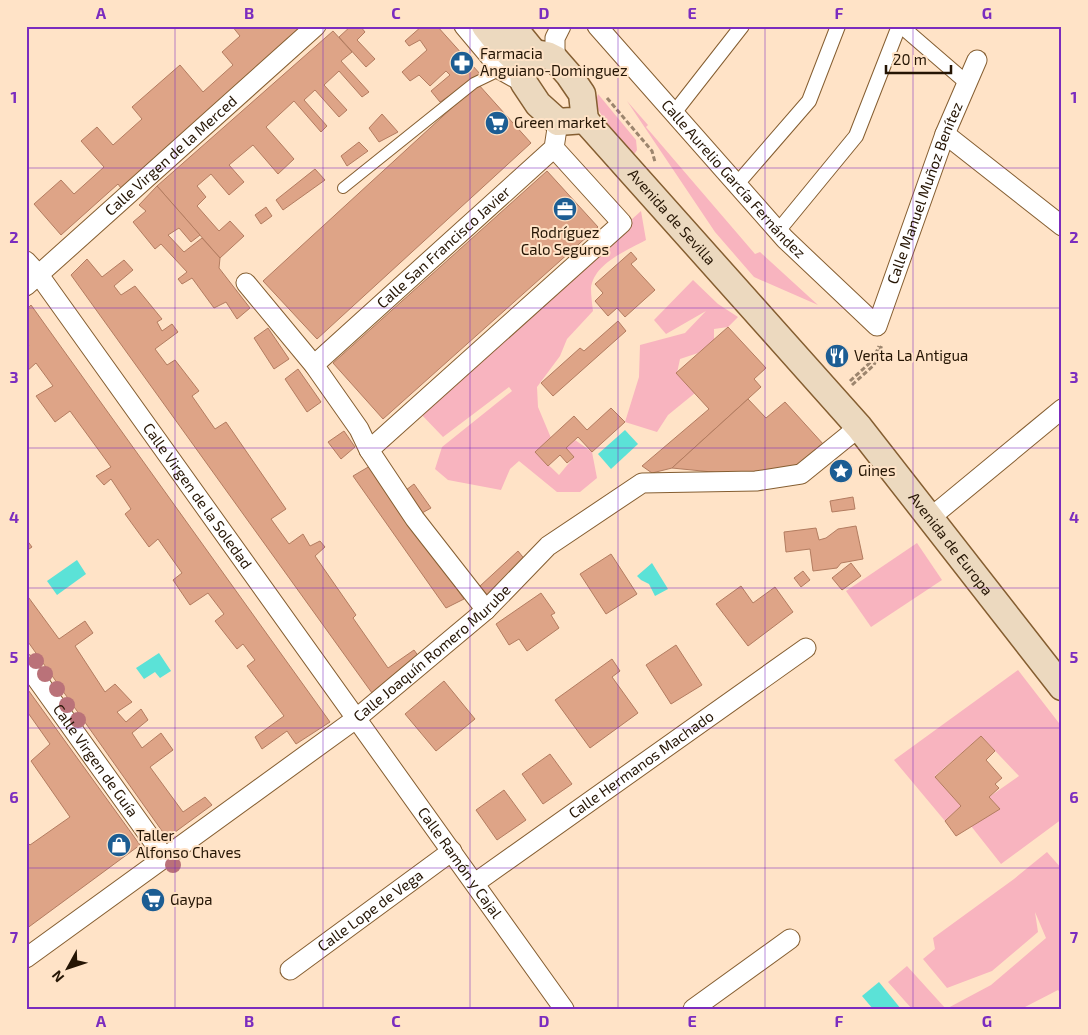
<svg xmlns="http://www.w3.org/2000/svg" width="1088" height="1035" viewBox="0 0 1088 1035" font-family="'Exo 2',sans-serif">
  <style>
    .green { fill: #f8b4bf }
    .water { fill: #5be2d7 }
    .building { fill: #dea487; stroke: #b37c60 }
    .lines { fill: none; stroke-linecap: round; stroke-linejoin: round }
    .service-casing { stroke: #855e31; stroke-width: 12 }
    .pedestrian-casing { stroke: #855e31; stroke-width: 16 }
    .minor-casing { stroke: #855e31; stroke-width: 21 }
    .secondary-casing { stroke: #855e31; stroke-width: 29 }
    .path { stroke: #9c856e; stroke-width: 3; stroke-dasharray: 5 2.5; stroke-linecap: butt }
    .service { stroke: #fff; stroke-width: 10 }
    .pedestrian { stroke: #fff; stroke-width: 14 }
    .minor { stroke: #fff; stroke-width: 19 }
    .secondary { stroke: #ecd9bf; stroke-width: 26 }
    .tree { fill: #ba7279 }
    .grid { fill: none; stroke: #7b2cbf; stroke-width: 1; stroke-opacity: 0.55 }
    .labels { text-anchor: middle; stroke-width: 4; stroke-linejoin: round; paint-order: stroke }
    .poi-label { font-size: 15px; fill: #251504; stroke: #ffe3c7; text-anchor: start }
    .street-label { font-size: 15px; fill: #251504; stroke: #ffe3c7 }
    .neatline { fill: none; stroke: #7b2cbf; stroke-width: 2 }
    .grid-label { font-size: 16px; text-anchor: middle; font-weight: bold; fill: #7b2cbf }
  </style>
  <rect width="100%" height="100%" fill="#ffe3c7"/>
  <g class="green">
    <path d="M598,94l38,46 1,10 -4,6 -28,-35 -10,-17z"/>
    <path d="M627,101l21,24 -2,2 109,127 5,-2 58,53 -64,-28 -39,-45z"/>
    <path d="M641,211l5,29c-18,10 -52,23 -55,48 0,7 1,16 2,23l-26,28 -7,17 -23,31 1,20 13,31 -16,14 24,23 15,-18 -8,-9 9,-8 17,12 5,26 -17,14h-23l-38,-31 -9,8 -9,21 -53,-10 -13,-11 7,-22 70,-56 -3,-4 -66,50 -24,-25z"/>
    <path d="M693,280l25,24 20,13 -10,10 -14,2v11l-16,13 -18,6 -3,14 18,20 -27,22 -11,17 -32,-10 14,-45 1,-32 45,-12 21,-22 -40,23 -12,-14z"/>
    <path d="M917,543l25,37 -71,47 -25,-36z"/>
    <path d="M1018,670l44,57v92l-61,45 -30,-38 29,-17 -11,-12 30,-21 -38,-40 -46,40 26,30 -16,15 -51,-61z"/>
    <path d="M1047,852l15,17v127l-4,-6 -33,17 -1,2h-112l-24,-27 19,-16 39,43 45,-24 55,-47 -11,-26 3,20 -46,39 -45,17 -24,-29 12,-10 -2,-11 81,-59z"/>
  </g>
  <g class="water">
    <path d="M625,430l13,14 -27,25 -13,-15z"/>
    <path d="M77,560l9,14 -29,21 -10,-14z"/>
    <path d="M652,563l16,26 -13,7 -6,-12 -8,-4 -4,-4z"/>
    <path d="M159,653l12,18 -11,7 -5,-6 -11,7 -8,-11z"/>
    <path d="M879,982l22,27h-28l-11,-13z"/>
  </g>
  <g class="building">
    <path d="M232,26h70l-181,162 -3,-4 -57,51 -27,-31 27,-24 13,14 30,-27 -23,-26 16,-14 16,18 29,-26 -10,-12 48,-42 23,27 30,-27 -11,-13 18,-16z"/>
    <path d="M351,26h9l5,6 -8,8 18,19 -9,8 -27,-30z"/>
    <path d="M422,26h15l44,49 -41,27 -9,-11 19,-16 -4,-4 -16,15 -11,-11 -9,6 -8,-9 25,-22 -7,-10 -11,6 -4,-5z"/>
    <path d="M333,31l19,21 -11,9 28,31 -7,5 -23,-26 -15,14 23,25 -8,7 -24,-27 -11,10 23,26 -6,6 -27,-31 -28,26 28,32 -16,15 -25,-29 -24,20 15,17 -15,13 -18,-21 -14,12 9,11 -9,9 22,25 11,-10 14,15 -24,22 -63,-72z"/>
    <path d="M478,84l53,59 -214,196 -54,-58z"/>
    <path d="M382,114l16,18 -19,10 -10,-14z"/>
    <path d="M359,142l9,9 -21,15 -6,-10z"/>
    <path d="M315,169l10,11 -42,30 -7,-10z"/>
    <path d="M547,171l51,56 -215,192 -50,-56z"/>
    <path d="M157,186l43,49 -9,7 -12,-14 -11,7 16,17 18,-14 18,20 -1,10 31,40 -13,11 -11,-17 -12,6 -22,-30 -10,6 -4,-5 9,-7 -26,-28 -6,5 -22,-27 13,-11 -7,-6z"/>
    <path d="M266,207l6,9 -11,8 -6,-9z"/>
    <path d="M631,252l6,7 -6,5 24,26 -30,27 -8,-9 -9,8 -13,-15 8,-8 -8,-9z"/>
    <path d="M87,259l15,18 22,-17 9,10 -19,16 7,9 14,-9 27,33 -5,3 5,9 10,-7 6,8 -23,17 12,16 8,-5 24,31 -7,5 23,33 11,-7 60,87 -15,10 18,25 14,-10 7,12 10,-5 5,6 -10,9 41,59 -3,3 35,50 26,-18 5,7 -47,36 -301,-418z"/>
    <path d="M31,305l299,417 -34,22 -9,-13 -25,18 -7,-12 29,-21 -37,-50 8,-6 -12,-16 -6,5 -22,-28 9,-7 -16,-21 -18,12 -17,-25 9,-7 -24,-34 -9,8 -24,-33 6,-5 -20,-30 -7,6 -8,-9 15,-9 -41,-56 -15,11 -19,-26 17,-10 -17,-23 -10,9v-24l3,-2 -3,-4v-32z"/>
    <path d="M618,321l8,10 -73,65 -12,-13 39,-35 4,3z"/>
    <path d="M728,327l38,41 -12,11 7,8 -89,81 -20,5 -10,-7 67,-57 -33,-36z"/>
    <path d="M268,328l21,31 -15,10 -20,-31z"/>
    <path d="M298,369l23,33 -14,10 -22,-33z"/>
    <path d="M748,399l18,19 19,-16 39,43 -26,23 -46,8 -80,-8z"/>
    <path d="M611,408l14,14 -33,30 -14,-15 -12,11 8,9 -7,6 -7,-8 -12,11 -13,-14 39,-36 13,14z"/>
    <path d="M344,431l11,16 -14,12 -13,-17z"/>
    <path d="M370,466l94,133 -18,9 -93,-132z"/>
    <path d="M414,484l17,24 -9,5 -16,-23z"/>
    <path d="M853,497l2,12 -23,3 -2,-11z"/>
    <path d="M856,526l7,33 -22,4 -4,5 -24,3 -3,-22 -24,3 -2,-20 32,-4 3,12 7,-2 12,-9z"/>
    <path d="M26,539l6,8 -6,4z"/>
    <path d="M518,551l8,10 -38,35 -8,-10z"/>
    <path d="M611,554l26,40 -31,20 -26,-40z"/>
    <path d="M851,563l10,13 -19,14 -10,-12z"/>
    <path d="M803,571l7,9 -9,7 -7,-9z"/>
    <path d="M741,586l12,17 22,-16 18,25 -45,34 -32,-42z"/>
    <path d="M541,593l14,20 -4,2 8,13 -32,23 -8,-12 -10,6 -13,-21z"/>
    <path d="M26,594l33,45 26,-18 8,12 -18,13 30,46 10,-8 17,18 -15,10 9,10 15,-13 7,11 -16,13 10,15 19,-15 12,17 -23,17 33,45 22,-15 7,8 -45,33 -141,-199z"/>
    <path d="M676,645l26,40 -31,19 -25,-39z"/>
    <path d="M612,659l8,12 -8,6 26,36 -48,35 -35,-48z"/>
    <path d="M444,681l31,38 -39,32 -31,-37z"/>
    <path d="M26,687l114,158 -114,84v-88l4,4 40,-28 -39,-56 19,-17 -24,-34z"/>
    <path d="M981,736l14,15 -9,9 16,18 -7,6 4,4 -10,9 11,12 -44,27 -11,-15 16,-15 -26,-29z"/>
    <path d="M550,754l22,30 -29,20 -21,-30z"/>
    <path d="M504,790l22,30 -29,20 -21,-30z"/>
  </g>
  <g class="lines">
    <g class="service-casing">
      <path id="service" d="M343,188l131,-105 27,-13"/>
    </g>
    <g class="pedestrian-casing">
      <g id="pedestrian">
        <path d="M901,26l66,57"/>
        <path d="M674,113l68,-87"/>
        <path d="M737,184l72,-83 29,-75"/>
        <path d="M778,231l78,-95 43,-110"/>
      </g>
    </g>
    <g class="minor-casing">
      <g id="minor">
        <path d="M464,26l37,44 23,13"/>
        <path id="s1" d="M597,26l188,213 92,87 68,-192 32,-74"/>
        <path d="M555,59v-21l6,-12"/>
        <path d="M945,134l117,92"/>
        <path id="s2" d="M26,261l13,14 525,734"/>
        <path d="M246,283l68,82 45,64 10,21 46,69 71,91"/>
        <path id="s3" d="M26,286l290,-260"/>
        <path id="s4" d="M314,365l240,-217 4,-26"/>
        <path d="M369,450l253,-227 -68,-75"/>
        <path d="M930,518l132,-109"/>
        <path id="s5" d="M26,664l139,194"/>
        <path id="s6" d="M475,883l331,-235"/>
        <path id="s7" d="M26,958l331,-240 129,-108 62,-64 94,-63 114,-2 45,-7 58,-47"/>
        <path id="s8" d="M290,970l162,-119"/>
        <path d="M693,1009l97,-70"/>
      </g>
    </g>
    <g class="secondary-casing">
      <g id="secondary">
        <path d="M485,26l15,19 22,20"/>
        <path d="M512,26l22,27"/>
        <path d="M534,53l13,2 8,4 14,16 13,19 3,26 -27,2 -20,-18 -14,-21 -2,-18z"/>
        <path id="s9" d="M585,120l274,307 203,260"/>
      </g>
    </g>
    <g class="path">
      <path d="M607,98l45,53 3,11"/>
      <path d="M850,381l23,-21 6,-14"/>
      <path d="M852,385l22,-20 8,-20"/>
    </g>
    <use href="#service" class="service"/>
    <use href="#pedestrian" class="pedestrian"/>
    <use href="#minor" class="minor"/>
    <use href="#secondary" class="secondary"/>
  </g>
  <g class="tree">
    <circle cx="36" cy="661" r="8"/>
    <circle cx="45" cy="674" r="8"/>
    <circle cx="57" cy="689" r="8"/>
    <circle cx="67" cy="705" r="8"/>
    <circle cx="78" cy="720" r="8"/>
    <circle cx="173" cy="865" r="8"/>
  </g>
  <path class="grid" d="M175,26v983M323,26v983M470,26v983M618,26v983M765,26v983M913,26v983M26,168h1036M26,308h1036M26,448h1036M26,588h1036M26,728h1036M26,868h1036"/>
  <defs>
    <g id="pharmacy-disc" transform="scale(1.25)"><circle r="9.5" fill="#1c5d93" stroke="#ffe3c7"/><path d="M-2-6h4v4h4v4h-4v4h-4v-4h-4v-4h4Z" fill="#fff"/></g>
    <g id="supermarket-disc" transform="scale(1.25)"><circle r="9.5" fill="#1c5d93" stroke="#ffe3c7"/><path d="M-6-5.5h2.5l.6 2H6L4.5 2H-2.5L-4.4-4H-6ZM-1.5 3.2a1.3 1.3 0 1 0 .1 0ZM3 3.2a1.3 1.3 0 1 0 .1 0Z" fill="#fff"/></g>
    <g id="office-disc" transform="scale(1.25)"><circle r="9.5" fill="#1c5d93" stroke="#ffe3c7"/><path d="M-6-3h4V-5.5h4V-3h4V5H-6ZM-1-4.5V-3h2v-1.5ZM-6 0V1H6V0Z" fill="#fff"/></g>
    <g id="restaurant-disc" transform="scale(1.25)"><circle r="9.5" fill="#1c5d93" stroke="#ffe3c7"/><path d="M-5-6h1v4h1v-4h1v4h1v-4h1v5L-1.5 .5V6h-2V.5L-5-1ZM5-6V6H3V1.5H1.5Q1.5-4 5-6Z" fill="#fff"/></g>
    <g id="sight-disc" transform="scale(1.25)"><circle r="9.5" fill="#1c5d93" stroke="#ffe3c7"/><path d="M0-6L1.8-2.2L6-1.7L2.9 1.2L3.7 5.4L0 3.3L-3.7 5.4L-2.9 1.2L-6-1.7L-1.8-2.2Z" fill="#fff"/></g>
    <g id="shop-disc" transform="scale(1.25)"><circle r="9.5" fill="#1c5d93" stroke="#ffe3c7"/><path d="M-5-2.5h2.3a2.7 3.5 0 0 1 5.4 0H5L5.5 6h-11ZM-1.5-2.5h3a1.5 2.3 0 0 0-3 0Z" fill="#fff"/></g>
  </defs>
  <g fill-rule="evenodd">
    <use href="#pharmacy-disc" x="462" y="63"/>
    <use href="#supermarket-disc" x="497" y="123"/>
    <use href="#office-disc" x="565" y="209"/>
    <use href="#restaurant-disc" x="837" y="356"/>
    <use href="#sight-disc" x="841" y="471"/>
    <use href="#shop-disc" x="119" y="845"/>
    <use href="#supermarket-disc" x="153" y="900"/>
  </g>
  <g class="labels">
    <g class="poi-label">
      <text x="480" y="59">Farmacia<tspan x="480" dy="17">Anguiano-Dominguez</tspan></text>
      <text x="514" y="128">Green market</text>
      <text x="565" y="238" text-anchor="middle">Rodríguez<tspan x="565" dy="17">Calo Seguros</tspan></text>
      <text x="854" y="361">Venta La Antigua</text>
      <text x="858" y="476">Gines</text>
      <text x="136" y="841">Taller<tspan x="136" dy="17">Alfonso Chaves</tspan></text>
      <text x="170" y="905">Gaypa</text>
    </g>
    <g class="street-label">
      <text dy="5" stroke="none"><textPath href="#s3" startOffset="195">Calle Virgen de la Merced</textPath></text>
      <text dy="5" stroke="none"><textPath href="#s1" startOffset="205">Calle Aurelio García Fernández</textPath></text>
      <text dy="5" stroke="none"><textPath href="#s1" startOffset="552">Calle Manuel Muñoz Benítez</textPath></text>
      <text dy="5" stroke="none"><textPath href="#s9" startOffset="130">Avenida de Sevilla</textPath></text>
      <text dy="5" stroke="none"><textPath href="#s4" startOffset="175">Calle San Francisco Javier</textPath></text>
      <text dy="5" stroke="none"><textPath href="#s2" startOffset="291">Calle Virgen de la Soledad</textPath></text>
      <text dy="5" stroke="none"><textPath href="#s9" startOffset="560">Avenida de Europa</textPath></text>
      <text dy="5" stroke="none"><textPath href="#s7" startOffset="508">Calle Joaquín Romero Murube</textPath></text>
      <text dy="5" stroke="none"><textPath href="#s5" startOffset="119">Calle Virgen de Guía</textPath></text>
      <text dy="5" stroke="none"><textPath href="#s6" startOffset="204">Calle Hermanos Machado</textPath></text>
      <text dy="5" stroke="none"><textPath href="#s2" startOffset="742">Calle Ramón y Cajal</textPath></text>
      <text dy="5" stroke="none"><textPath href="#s8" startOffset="100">Calle Lope de Vega</textPath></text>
    </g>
  </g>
  <rect width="1088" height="1035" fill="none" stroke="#ffe3c7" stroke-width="55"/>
  <g transform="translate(68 968) rotate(230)" stroke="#ffe3c7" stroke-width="4" paint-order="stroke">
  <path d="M0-4L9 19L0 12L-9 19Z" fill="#251504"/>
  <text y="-8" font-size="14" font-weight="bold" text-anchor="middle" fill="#251504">N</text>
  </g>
  <path d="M886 65v8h65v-8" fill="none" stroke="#251504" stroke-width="2.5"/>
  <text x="893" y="65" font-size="15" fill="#251504" stroke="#ffe3c7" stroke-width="4" paint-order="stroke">20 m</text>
  <rect x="28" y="28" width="1032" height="980" class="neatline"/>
  <g class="grid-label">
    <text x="101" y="19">A</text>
    <text x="249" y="19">B</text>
    <text x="396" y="19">C</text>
    <text x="544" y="19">D</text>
    <text x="692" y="19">E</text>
    <text x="839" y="19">F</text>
    <text x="987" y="19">G</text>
    <text x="14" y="103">1</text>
    <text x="1074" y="103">1</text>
    <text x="14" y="243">2</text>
    <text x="1074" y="243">2</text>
    <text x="14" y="383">3</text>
    <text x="1074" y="383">3</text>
    <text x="14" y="523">4</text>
    <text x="1074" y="523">4</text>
    <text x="14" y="663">5</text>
    <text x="1074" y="663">5</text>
    <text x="14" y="803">6</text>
    <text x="1074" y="803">6</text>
    <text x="14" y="943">7</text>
    <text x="1074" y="943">7</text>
    <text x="101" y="1027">A</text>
    <text x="249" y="1027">B</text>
    <text x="396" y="1027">C</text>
    <text x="544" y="1027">D</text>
    <text x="692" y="1027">E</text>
    <text x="839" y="1027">F</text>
    <text x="987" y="1027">G</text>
  </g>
</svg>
